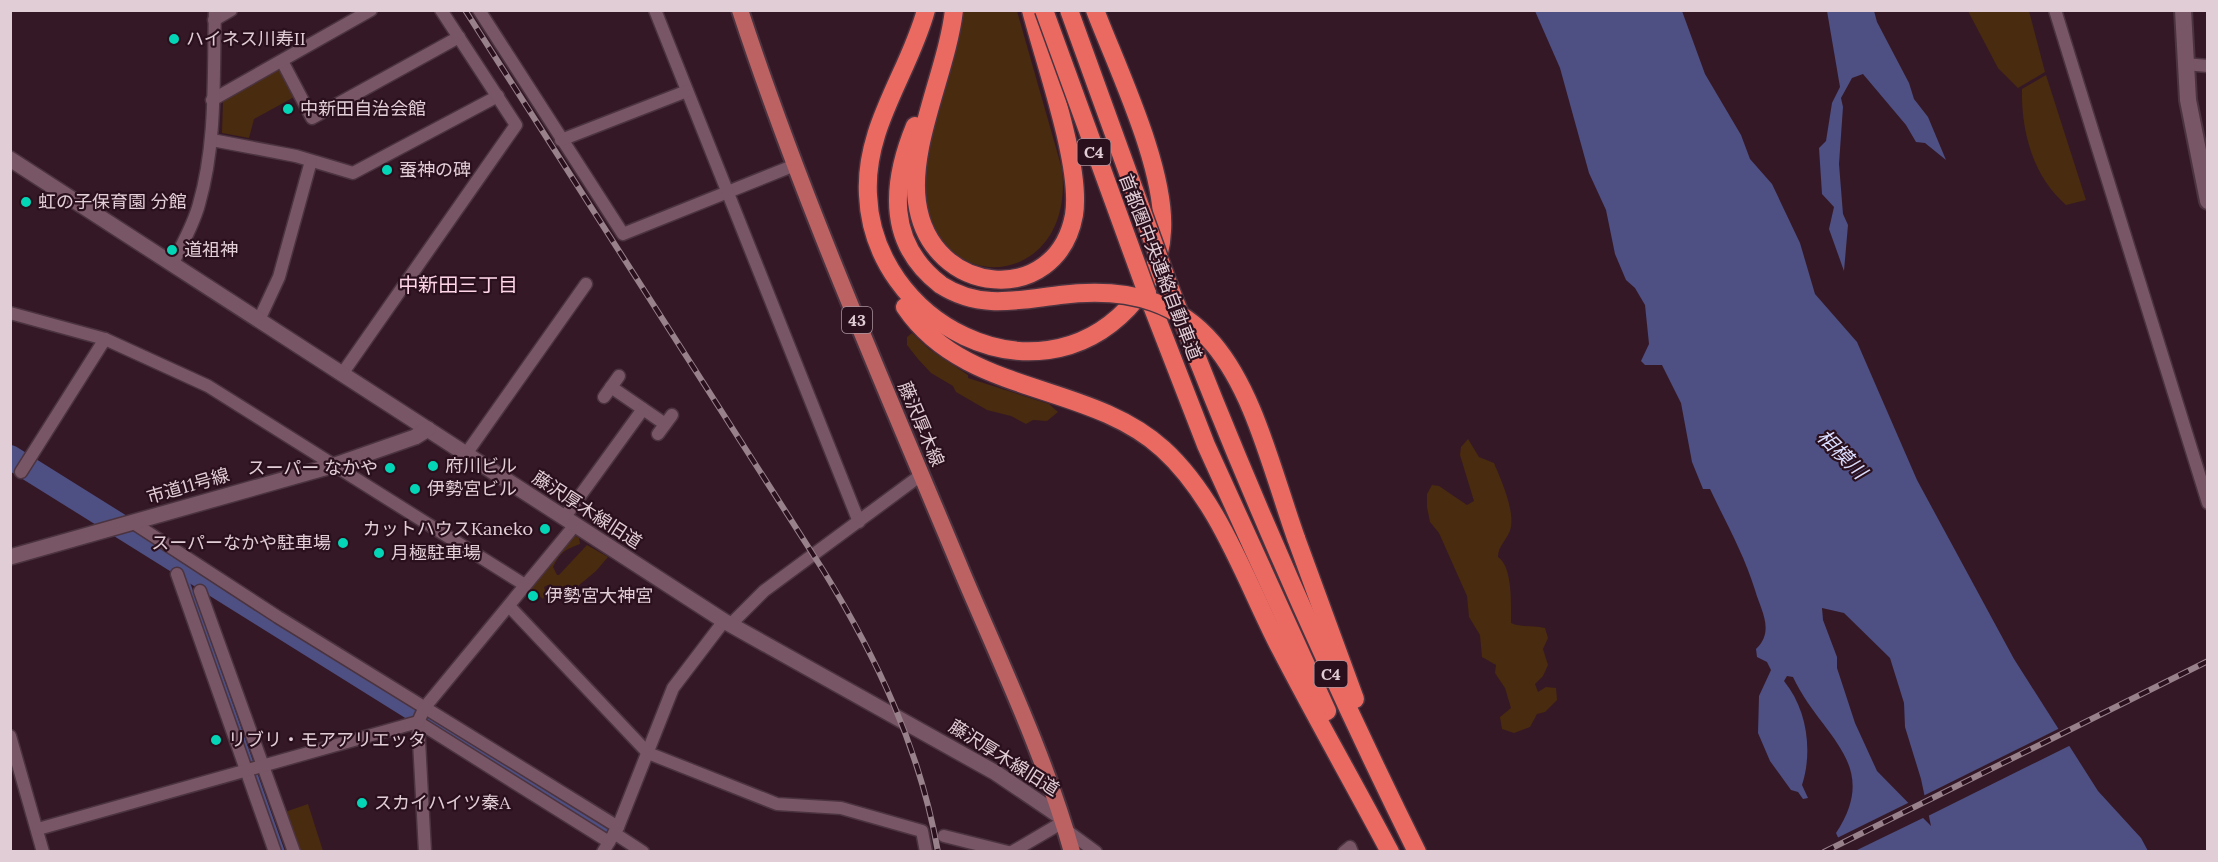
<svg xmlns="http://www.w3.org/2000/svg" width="2218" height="862" viewBox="0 0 2218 862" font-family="Lora,'Noto Sans JP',serif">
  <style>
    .green { fill: #492b0f }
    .water { fill: #4e4f82; fill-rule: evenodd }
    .pier { fill: #341826 }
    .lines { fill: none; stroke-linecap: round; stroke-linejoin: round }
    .stream { stroke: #4e4f82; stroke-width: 4 }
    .river { stroke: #4e4f82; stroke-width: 24 }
    .minor-casing { stroke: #4b333f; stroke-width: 15 }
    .tertiary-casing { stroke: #4b333f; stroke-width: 18 }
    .secondary-casing { stroke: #4b333f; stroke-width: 20 }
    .primary-casing { stroke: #4b333f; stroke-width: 20 }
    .motorway-casing { stroke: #4b333f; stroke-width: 21 }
    .minor { stroke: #785665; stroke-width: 12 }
    .tertiary { stroke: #785665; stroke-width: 15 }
    .secondary { stroke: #785665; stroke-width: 16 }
    .primary { stroke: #bc6263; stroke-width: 16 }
    .motorway { stroke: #ea6a62; stroke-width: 18 }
    .rail-casing { stroke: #98818b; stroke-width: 6 }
    .rail { stroke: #2a0f1c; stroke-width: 4; stroke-dasharray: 11; stroke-linecap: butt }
    .motorway-bridge-casing { stroke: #4b333f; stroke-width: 21; stroke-linecap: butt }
    .motorway-bridge { stroke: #ea6a62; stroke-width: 18 }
    .poi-dot { fill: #03d5b6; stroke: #2a0f1c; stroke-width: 2 }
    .labels { text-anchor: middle; stroke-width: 4.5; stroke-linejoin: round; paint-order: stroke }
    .shield { fill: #2a0f1c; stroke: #aa949e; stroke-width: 1.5 }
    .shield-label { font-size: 16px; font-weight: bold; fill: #e1cdd5 }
    .poi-label { font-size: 18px; fill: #e1cdd5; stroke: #2a0f1c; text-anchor: start }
    .street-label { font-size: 18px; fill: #e1cdd5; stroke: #2a0f1c }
    .neighbourhood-label { font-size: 20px; fill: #fdd5e6; stroke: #2a0f1c }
    .water-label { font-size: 20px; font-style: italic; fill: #d9dcfd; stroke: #2a0f1c }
  </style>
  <rect width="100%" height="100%" fill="#341826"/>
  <g class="green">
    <path d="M961,11h56l45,158c14,122 -133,134 -139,15 -1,-23 7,-45 12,-67 9,-36 17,-71 26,-106z"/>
    <path d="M1968,11h61l16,61 -27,16 -20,-20z"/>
    <path d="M279,70l17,26 -42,23 -5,19 -27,-5 1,-32z"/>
    <path d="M2046,75l40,125 -20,5c-33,-28 -45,-74 -44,-116z"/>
    <path d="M912,333l17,16 39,26v3l81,26 9,8 -11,9 -14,-1 -7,4 -15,-8 -24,-6 -31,-18 -3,-6 -22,-13 -13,-14 -11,-14v-8z"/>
    <path d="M1468,439l11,18 15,6c7,17 20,45 17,64 -2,11 -13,18 -13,30 15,10 13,48 13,66 11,5 22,2 34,5l3,10 -5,11 5,16 -5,11 -8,8 3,8 8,-5 10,1 1,12 -12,12 -8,2 -7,13 -16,6 -12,-4 -2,-12 11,-9 -6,-20 -10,-15 1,-8 -14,-8 -2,-22 -11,-18 -2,-21 -28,-63 -9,-11 -3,-15v-13l5,-9 7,1 28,19 7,-4 -14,-46 1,-8z"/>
    <path d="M574,535l5,3 1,6c-15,6 -19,7 -27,23l4,8h2l28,-30 21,12 -12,14 -30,25 -3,-2 -9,5 1,-9 -7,-5 -4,2 2,7 -3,5 -13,-12z"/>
    <path d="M308,804l15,47h-24l-14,-39z"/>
  </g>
  <g class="water">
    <path d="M1535,11h147l23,63 36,61 9,24 22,25 28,59 15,51 42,48 60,138 97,179 84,132 43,47 7,13h-290l-18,-9 -4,-9c46,-70 -15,-96 -43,-156l-6,-1 -3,5c23,28 29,70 18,104l6,13 -5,1 -5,-7 -7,-2 -21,-29 -12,-28 1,-37 12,-26 -4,-8 -10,-5 -1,-8c19,-18 5,-38 -1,-59 -11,-36 -29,-67 -45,-101h-7l-11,-27 -11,-59 -19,-38h-17l-4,-4 8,-17 -4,-39 -10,-17 -9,-8 -11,-26 -9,-44 -17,-37 -29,-105zM1822,608l22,5 46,45 14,45 1,24 16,52 10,47 -54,-55 -22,-48 -18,-55v-11l-14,-37z"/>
    <path d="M1827,11h47l3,11 32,61 5,16 14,18 18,43 -21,-17 -9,-1 -10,-17 -43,-51 -11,4 -11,20 2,9 -4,57 4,50 5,11 -4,46 -15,-42 5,-22 -12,-13 -3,-46 7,-7 6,-38 8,-16z"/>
  </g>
  <g class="pier">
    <path d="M2062,727l9,18 -145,72 -5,-20z"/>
    <path d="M1910,802l15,15 -70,34 -16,-7 -4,-5z"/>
  </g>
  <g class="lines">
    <path class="stream" d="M181,563l102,289"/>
    <path class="river" d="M10,457l594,371"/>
    <g class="minor-casing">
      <g id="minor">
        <path d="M479,10l144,224 172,-69"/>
        <path d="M655,10l204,512"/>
        <path d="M2055,10l153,493"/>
        <path d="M214,20l17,-10"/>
        <path d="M282,61l30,57 147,-81"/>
        <path d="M2185,64l23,2"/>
        <path d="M212,100l159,-90"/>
        <path d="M212,140l84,16 57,17 145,-77"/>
        <path d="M561,140l126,-49"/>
        <path d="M173,263c9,-19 21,-39 26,-59 18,-62 14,-129 16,-194"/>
        <path d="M10,313l95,26 103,47 317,199"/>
        <path d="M259,320l20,-43 32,-116"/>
        <path d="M342,374l174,-249 -75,-115"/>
        <path d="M611,387l54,37"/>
        <path d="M604,397l15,-21"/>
        <path d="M658,434l14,-19"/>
        <path d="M466,454l120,-170"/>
        <path d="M21,472l84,-133"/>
        <path d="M564,518l79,-109"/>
        <path d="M132,522l146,95 340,210"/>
        <path d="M177,574l98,278"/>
        <path d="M200,591l94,261"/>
        <path d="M509,606l139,147 129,51 64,4 81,23 4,21"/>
        <path d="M731,624l33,-33 157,-116"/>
        <path d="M418,722l191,120"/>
        <path d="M418,722l7,130"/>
        <path d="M10,736l33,116"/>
        <path d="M38,829l380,-107 7,-15 150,-182"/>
        <path d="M1066,830l30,22"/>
        <path d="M614,833l29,19"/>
        <path d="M944,836l64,16"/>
        <path d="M603,852l15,-25 55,-139 51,-67"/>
        <path d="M1012,852l51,-30"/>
        <path d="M1344,852l6,-5 2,5"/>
      </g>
    </g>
    <g class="tertiary-casing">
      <g id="tertiary">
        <path d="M10,159l714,462 272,152 65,44"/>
        <path d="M10,557l325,-92 80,-28 13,-8"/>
      </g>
    </g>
    <g class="secondary-casing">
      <path id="secondary" d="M2183,10l5,90 20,101"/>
    </g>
    <g class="primary-casing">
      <path id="primary" d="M740,10c63,192 145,377 222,562 39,92 83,184 110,280"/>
    </g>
    <g class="motorway-casing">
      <g id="motorway">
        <path d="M926,10c-17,63 -62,117 -58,185 5,127 166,212 260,113 20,-21 33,-48 34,-77 4,-62 -44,-161 -67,-221"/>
        <path d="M954,10c-7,61 -45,134 -37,192 13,96 140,106 157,13 8,-49 -30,-154 -43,-205"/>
        <path d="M915,126c-24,58 -29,117 26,159"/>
        <path d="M1169,286c74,193 156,380 248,566"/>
        <path d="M1147,293l59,152 121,266"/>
        <path d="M905,307c60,89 183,74 258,142 56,51 83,133 117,199 35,68 74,136 110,204"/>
        <path d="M1296,538l59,161"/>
      </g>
    </g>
    <use href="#minor" class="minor"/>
    <use href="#tertiary" class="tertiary"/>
    <use href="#secondary" class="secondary"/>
    <use href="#primary" class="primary"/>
    <use href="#motorway" class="motorway"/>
    <g class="rail-casing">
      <g id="rail">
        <path d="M465,10l358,560c54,88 97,179 115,282"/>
        <path d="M1824,852l384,-191"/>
      </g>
    </g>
    <use href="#rail" class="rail"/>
    <g class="motorway-bridge-casing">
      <g id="motorway-bridge">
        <path d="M1044,10l103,283"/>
        <path d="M1069,10l100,276"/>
        <path d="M941,285c39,25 77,15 119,10 172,-22 191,115 236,243"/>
      </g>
    </g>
    <use href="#motorway-bridge" class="motorway-bridge"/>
  </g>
  <g class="poi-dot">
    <circle cx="174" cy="39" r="6"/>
    <circle cx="288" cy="109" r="6"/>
    <circle cx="387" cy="170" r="6"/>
    <circle cx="26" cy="202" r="6"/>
    <circle cx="172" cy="250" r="6"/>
    <circle cx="433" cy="466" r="6"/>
    <circle cx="390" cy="468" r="6"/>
    <circle cx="415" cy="489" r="6"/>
    <circle cx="545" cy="529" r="6"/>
    <circle cx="343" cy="543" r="6"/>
    <circle cx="379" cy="553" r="6"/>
    <circle cx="533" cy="596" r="6"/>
    <circle cx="216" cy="740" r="6"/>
    <circle cx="362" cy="803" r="6"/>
  </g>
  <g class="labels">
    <g class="shield">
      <rect x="1077.5" y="139" width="33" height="26" rx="4.5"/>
      <rect x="842" y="307" width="30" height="26" rx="4.5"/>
      <rect x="1314.5" y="661" width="33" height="26" rx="4.5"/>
    </g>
    <g class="shield-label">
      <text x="1094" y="158">C4</text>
      <text x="857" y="326">43</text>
      <text x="1331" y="680">C4</text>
    </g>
    <g class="poi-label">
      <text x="186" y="45">ハイネス川寿II</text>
      <text x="300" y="115">中新田自治会館</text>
      <text x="399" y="176">蚕神の碑</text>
      <text x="38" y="208">虹の子保育園 分館</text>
      <text x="184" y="256">道祖神</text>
      <text x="445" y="472">府川ビル</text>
      <text x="378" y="474" text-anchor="end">スーパー なかや</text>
      <text x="427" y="495">伊勢宮ビル</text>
      <text x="533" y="535" text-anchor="end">カットハウスKaneko</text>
      <text x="331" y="549" text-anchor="end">スーパーなかや駐車場</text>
      <text x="391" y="559">月極駐車場</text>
      <text x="545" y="602">伊勢宮大神宮</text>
      <text x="228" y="746">リブリ・モアアリエッタ</text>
      <text x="374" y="809">スカイハイツ秦A</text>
    </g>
    <g class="street-label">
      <text transform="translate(1160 267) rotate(69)" y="6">首都圏中央連絡自動車道</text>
      <text transform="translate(921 424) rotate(67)" y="6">藤沢厚木線</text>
      <text transform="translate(188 486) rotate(-16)" y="6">市道11号線</text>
      <text transform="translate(587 510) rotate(33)" y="6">藤沢厚木線旧道</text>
      <text transform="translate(1004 758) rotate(32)" y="6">藤沢厚木線旧道</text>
    </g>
    <g class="neighbourhood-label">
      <text x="458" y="292">中新田三丁目</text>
    </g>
    <g class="water-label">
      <text transform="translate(1842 454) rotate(45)" y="7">相模川</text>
    </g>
  </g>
  <rect width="2218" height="862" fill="none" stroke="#e1cdd5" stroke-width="24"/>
</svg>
